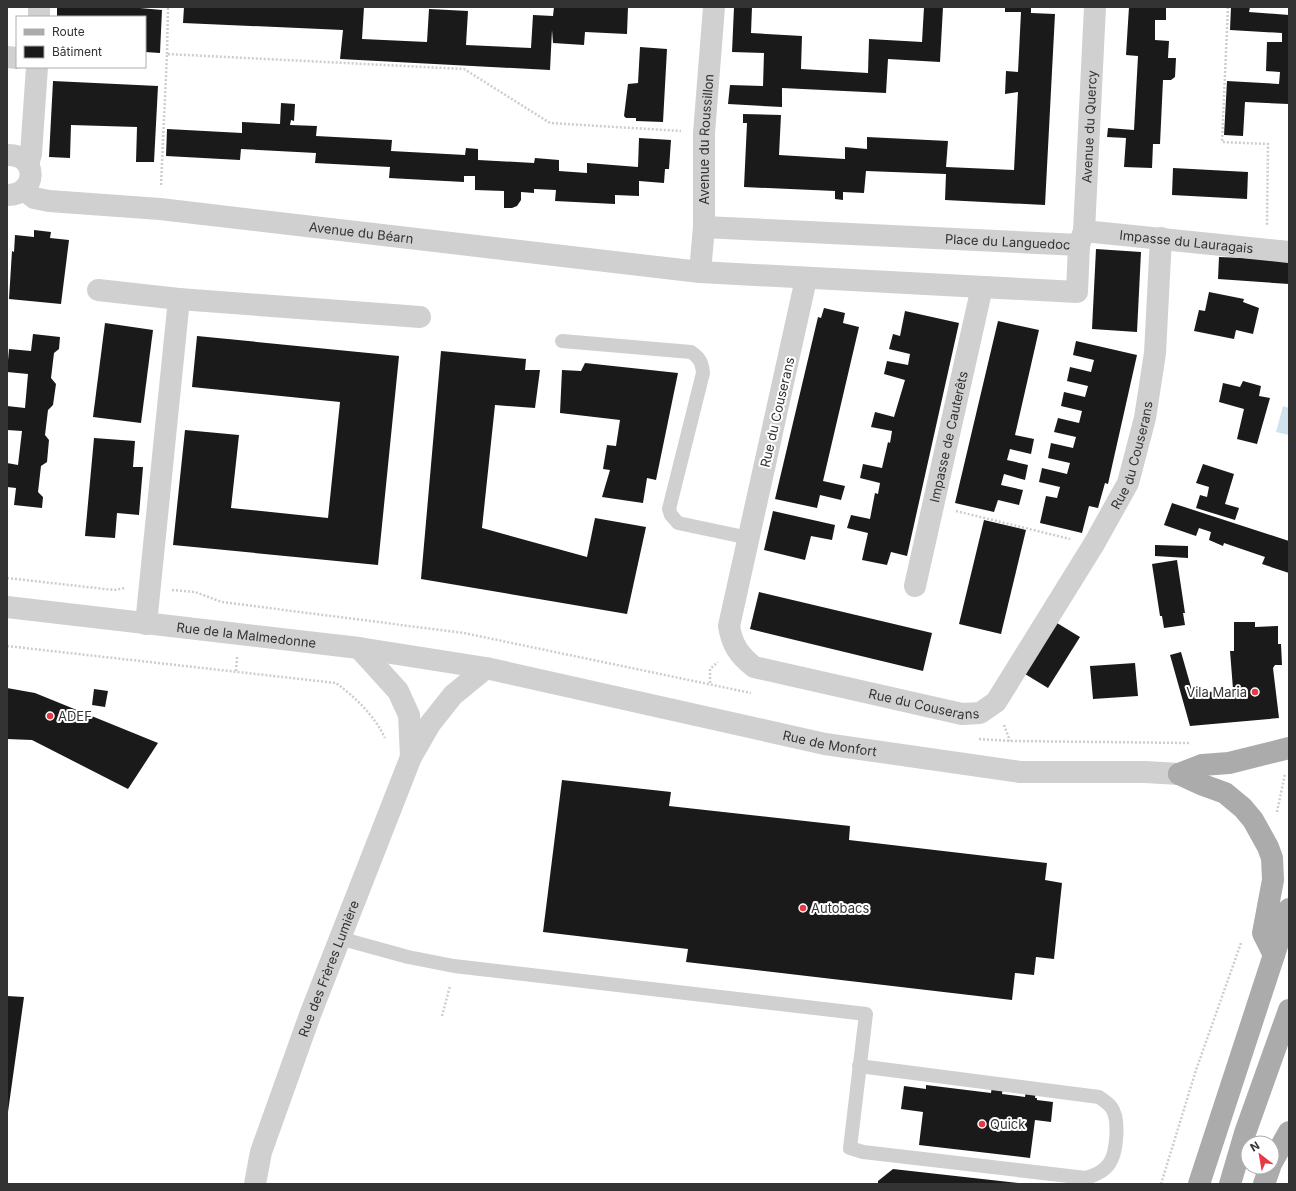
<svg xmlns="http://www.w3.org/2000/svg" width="1296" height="1191" viewBox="0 0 1296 1191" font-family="Inter,sans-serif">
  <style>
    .water { fill: #cfe2ee }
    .building { fill: #1a1a1a }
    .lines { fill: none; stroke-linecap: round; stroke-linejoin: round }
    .path { stroke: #cdcdcd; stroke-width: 2.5; stroke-dasharray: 2 2; stroke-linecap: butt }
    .service { stroke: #d0d0d0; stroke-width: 14 }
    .minor { stroke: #d0d0d0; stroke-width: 22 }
    .tertiary { stroke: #d0d0d0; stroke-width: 22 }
    .primary { stroke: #ababab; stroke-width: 22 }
    .poi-dot { fill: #e63946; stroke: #fff; stroke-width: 1.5 }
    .labels { text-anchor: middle; stroke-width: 4; stroke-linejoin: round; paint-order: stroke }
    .street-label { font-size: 13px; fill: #333; stroke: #fff }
    .poi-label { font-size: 13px; fill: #333; stroke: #fff; text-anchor: start }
  </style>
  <rect width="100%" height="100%" fill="#fff"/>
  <path class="water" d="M1283,406l6,2v27l-13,-3z"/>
  <g class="building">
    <path d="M57,7h72l33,3 -2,43 -15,-1v-35h-88z"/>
    <path d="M184,7h180l-2,32 65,3 2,-33 39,2 -2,34 65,3 2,-33 20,1 1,-9h74l-1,27 -42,-2 -1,13 -31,-2 -1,-13 -2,40 -210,-11 3,-29 -160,-7z"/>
    <path d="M734,7h18l-1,26 51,3 -1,33 67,4 1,-34 53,3 2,-35h19l-3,55 -52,-3 -2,34 -104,-5v19l-54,-3 2,-19 33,1 1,-33 -32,-1z"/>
    <path d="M1005,7h26v6l24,1 -10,191 -100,-5 1,-26 -80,-3 -2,22 -21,-1v8l-8,-1v-8l-91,-4 3,-64h-4v-9l38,1 -2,40 66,4v-12l22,2v-12l81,4 -2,26 68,3 4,-78 -13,2 1,-23 12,1 3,-60h-16z"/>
    <path d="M1129,7h37v13h-11v20l14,1 -1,17h8l-1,19 -4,3h-8l-3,64h-7l-1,24 -28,-1 2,-29 -19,-1 1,-9 26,2 4,-74 -12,-1z"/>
    <path d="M1231,7h19l-1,5 40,3v89l-44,-2 -2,34 -19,-1 3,-54 52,3 1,-12 -14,-1 1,-29h15v-9l-52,-3z"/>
    <path d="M640,47l27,2 -4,73 -27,-1v-3h-10l-2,-2 4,-32 10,-1z"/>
    <path d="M53,81l105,5 -4,76h-18l1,-35 -66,-2 -1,33 -21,-1z"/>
    <path d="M281,103l14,1 -1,17 -3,-1 -1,5 27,1 -1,10 76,4 -1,11 74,4 1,-7 12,1v11l56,3 1,-5 24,2v11l28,2v-10l51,4 1,-29 32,2 -2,29h-4l-1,14 -25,-2v15l-24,-1v9l-60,-3 1,-11 -22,-1v4l-13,-1v8l-4,6 -5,2h-8v-17l-29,-1v-14h-11v6l-75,-4 1,-11 -75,-4 1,-10 -75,-4 -1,11 -74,-4 1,-27 75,4v-11l38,2z"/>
    <path d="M1173,168l75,4 -1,27 -75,-4z"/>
    <path d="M34,230l17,2 -1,6 19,2 -8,64 -52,-5 3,-48 2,1 1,-17 19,2z"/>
    <path d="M1096,249l45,3 -4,80 -45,-3z"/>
    <path d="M1219,257l70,3v24l-71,-5z"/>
    <path d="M1209,292l35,7 -1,3 16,6 -6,26 -17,-4 -2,9 -40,-8 5,-21 6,1z"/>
    <path d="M824,308l21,5 -2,10 16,4 -36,154 22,5 -4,14 -21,-5 -3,13 -42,-9 43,-182 3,1z"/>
    <path d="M905,311l54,12 -52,233 -16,-4 -4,13 -25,-5 6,-27 -21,-5 4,-13 19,4 5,-26 3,1 2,-11 -20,-5 3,-14 19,4 6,-26 2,1 2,-12 -21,-4 4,-15 19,5 11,-37 -21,-6 3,-13 21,4 2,-11 -21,-5 4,-15 7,2z"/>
    <path d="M998,321l41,9 -24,105 19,4 -3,15 -21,-5 -3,11 21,5 -3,15 -21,-6 -3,11 22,5 -4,15 -21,-5 -4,12 -39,-9z"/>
    <path d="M105,323l48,7 -12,93 -48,-6z"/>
    <path d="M33,334l27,3 -1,12 -5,4 -3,25 5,6 -3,21 -5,5 -3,25 4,5 -2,22 -6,4 -3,26 5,5 -1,11 -28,-3 2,-17 -9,-1v-24l11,2 4,-34 -15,-1v-24l18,2 3,-34 -21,-2 2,-23 22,2z"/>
    <path d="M197,336l202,20 -21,209 -205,-20 12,-115 54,5 -8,73 97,10 12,-116 -148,-15z"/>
    <path d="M1076,341l61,14 -29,129 -3,-1 -7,25 -9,-2 -7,27 -42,-10 6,-27 11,2 3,-11 -21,-5 3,-14 25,6 3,-11 -22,-5 3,-15 22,5 3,-11 -22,-5 4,-14 21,5 3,-12 -21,-5 3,-14 21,5 3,-11 -21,-5 3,-14 21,5 3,-12 -21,-5z"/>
    <path d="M441,351l85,8 -1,11h15l-5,38 -40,-3 -13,123 105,29 8,-39 51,9 -19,87 -206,-35z"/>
    <path d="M585,363l93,10 -22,107 -9,-2 -4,25 -41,-6 8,-27 -7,-1 4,-24 9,1 4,-26 -60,-7 2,-43 19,1z"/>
    <path d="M1243,381l18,5 -2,10 11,2 -13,46 -20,-5 7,-30 -25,-7 4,-19 17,4z"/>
    <path d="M94,438l41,3 -2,26h10l-4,48 -22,-2 -2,25 -30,-2z"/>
    <path d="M1203,464l31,10 -9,30 14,4 -4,12 -39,-12 4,-13 7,2 2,-10 -13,-4z"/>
    <path d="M1172,503l117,38v32l-27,-9 3,-7 -41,-14 -1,3 -14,-6 2,-8 -12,-4 -3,8 -32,-11z"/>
    <path d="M773,511l62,14 -3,15 -21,-4 -6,24 -41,-10z"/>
    <path d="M984,520l42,10 -25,104 -42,-10z"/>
    <path d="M1155,545l33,1v12l-33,-2z"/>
    <path d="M1177,560l8,53h-2l2,12 -21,3 -2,-12h-2l-8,-52z"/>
    <path d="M759,592l173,41 -9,38 -173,-42z"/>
    <path d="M1234,622h21v5l23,-1v18h3l1,21h-7l-2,3 6,50 -89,8 -20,-71 11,-3 12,42 40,-5 -3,-38h4z"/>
    <path d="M1057,623l23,14 -32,51 -23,-14z"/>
    <path d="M1135,663l3,33 -45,3 -3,-33z"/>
    <path d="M7,688l28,5 123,50 -30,46 -96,-49 -25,-1z"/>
    <path d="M94,689l14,2 -3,16 -13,-2z"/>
    <path d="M562,780l109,12 -2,14 181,20 -1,14 198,23 -2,17 17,3 -8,76 -18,-2 -2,18 -19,-2 -3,27 -326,-38 2,-13 -145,-17z"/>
    <path d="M7,996l17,1 -16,115h-1z"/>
    <path d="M926,1085l65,8 1,-7 11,1 -1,7 23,3 1,-7 10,1 -1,7h2v2l16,2 -2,20 -16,-2 -5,38 -111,-13 4,-33 -22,-3 3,-23 22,3z"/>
    <path d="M893,1169l126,14v1h-141v-3z"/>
  </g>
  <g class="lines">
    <g class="path">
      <path d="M1228,7l-6,135 46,2 -1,82"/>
      <path d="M167,54l1,-47"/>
      <path d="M161,185l6,-131 297,15 86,54 131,8"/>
      <path d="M956,511l114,28"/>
      <path d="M7,578l107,12 11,-2"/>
      <path d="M172,590l23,2 27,10 242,31 287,60"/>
      <path d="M7,646l329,37c19,14 38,32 49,55"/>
      <path d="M236,671l1,-14"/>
      <path d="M710,683v-14l8,-7"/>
      <path d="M1004,725l6,16"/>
      <path d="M979,739l31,2 180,2"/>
      <path d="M1277,812l8,-38"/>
      <path d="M442,1016l8,-30"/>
      <path d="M1161,1184l35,-114 45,-127"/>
    </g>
    <g class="service">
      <path d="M562,341l129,11c9,6 11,11 12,21l-34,136 2,6 7,8 71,15"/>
      <path d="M339,938l69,19 46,9 412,48 -16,134 13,4 223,26c9,-3 17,-6 23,-14 8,-11 11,-46 2,-57 -3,-4 -8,-7 -12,-10l-240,-31"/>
    </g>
    <g class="minor">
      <path d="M39,17v-10"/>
      <path d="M7,57l10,1"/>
      <path d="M7,155c32,-1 31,40 0,40"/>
      <path d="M28,164l3,-10 6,-87"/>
      <path id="s1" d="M24,190l10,8 15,3 111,8 540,63 377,20 2,-47 5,-14 11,-224"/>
      <path id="s2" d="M704,227l375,18"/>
      <path id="s3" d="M1084,231l205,21"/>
      <path id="s4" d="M700,272l4,-45v-94l10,-126"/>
      <path id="s5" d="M806,279l-77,347c3,19 10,29 25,41l208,47 18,-1 16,-11 98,-158 34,-61 17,-65 10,-65 6,-115"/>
      <path d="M98,290l81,9 -33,325"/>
      <path d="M179,299l241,18"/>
      <path id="s6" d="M915,586l67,-299"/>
      <path d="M359,648l39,43 11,24 2,42"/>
      <path id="s7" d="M255,1184l6,-32 49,-137 101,-258 19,-33 23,-29 33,-27"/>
    </g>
    <path class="tertiary" id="s8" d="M7,607l352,41 127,20 339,76 195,28h125l34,2"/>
    <g class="primary">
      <path d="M1179,774l24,11 22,8 18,15 10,12 15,27 4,11 1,22 -10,53 11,22"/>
      <path d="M1179,774l23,-9 27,-2 60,-15"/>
      <path d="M1272,1162l17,-30"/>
      <path d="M1199,1184l90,-275"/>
      <path d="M1230,1184l15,-51 44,-123"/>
      <path d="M1264,1184l6,-17"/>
    </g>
  </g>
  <g class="poi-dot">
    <circle cx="1255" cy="692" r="4"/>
    <circle cx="50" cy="716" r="4"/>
    <circle cx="803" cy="908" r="4"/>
    <circle cx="982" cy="1124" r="4"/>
  </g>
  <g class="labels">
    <g class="street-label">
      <text dy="5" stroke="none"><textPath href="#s1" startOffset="1227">Avenue du Quercy</textPath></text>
      <text dy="5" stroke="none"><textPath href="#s4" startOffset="133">Avenue du Roussillon</textPath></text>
      <text dy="5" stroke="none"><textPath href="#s1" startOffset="342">Avenue du Béarn</textPath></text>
      <text dy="5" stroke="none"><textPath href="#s3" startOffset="103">Impasse du Lauragais</textPath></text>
      <text dy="5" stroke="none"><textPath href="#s2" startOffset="304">Place du Languedoc</textPath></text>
      <text transform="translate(777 412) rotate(-77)" y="5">Rue du Couserans</text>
      <text dy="5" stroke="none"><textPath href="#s6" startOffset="153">Impasse de Cauterêts</textPath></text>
      <text dy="5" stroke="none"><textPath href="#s5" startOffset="939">Rue du Couserans</textPath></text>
      <text dy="5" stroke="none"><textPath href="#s8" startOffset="241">Rue de la Malmedonne</textPath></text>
      <text dy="5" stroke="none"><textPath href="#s5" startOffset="579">Rue du Couserans</textPath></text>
      <text dy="5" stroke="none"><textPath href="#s8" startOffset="835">Rue de Monfort</textPath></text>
      <text dy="5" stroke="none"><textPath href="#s7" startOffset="228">Rue des Frères Lumière</textPath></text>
    </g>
    <g class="poi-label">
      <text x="1247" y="697" text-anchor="end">Vila Maria</text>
      <text x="58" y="721">ADEF</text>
      <text x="811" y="913">Autobacs</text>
      <text x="990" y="1129">Quick</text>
    </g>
  </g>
  <rect width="1296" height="1191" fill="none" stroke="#333333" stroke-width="16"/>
  <rect x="16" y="16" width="130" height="52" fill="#ffffff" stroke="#adadad"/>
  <rect x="24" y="29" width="20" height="6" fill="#ababab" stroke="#adadad"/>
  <text x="52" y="36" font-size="12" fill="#333333">Route</text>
  <rect x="24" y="46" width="20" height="12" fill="#1a1a1a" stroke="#adadad"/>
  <text x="52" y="56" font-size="12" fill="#333333">Bâtiment</text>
  <g transform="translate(1260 1155) rotate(329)"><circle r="19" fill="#ffffff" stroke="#adadad"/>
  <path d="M0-3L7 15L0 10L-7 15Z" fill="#e63946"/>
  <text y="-6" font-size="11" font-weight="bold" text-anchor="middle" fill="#333333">N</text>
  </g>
</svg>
